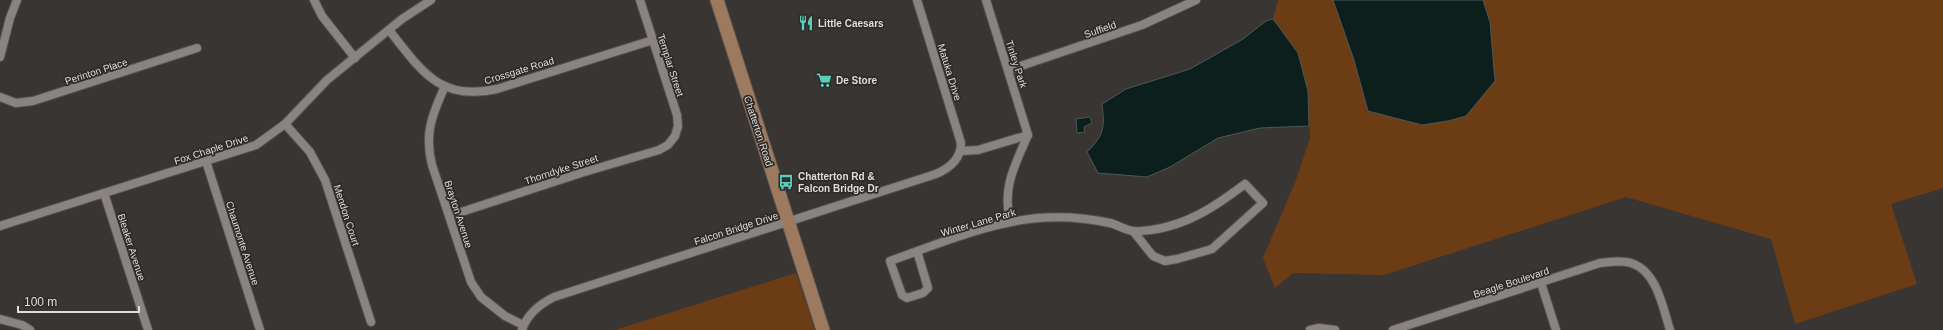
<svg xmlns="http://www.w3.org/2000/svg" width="1943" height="330" viewBox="0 0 1943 330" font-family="Helvetica,sans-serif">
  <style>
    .green { fill: #6c3d15 }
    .water { fill: #0d1f1c; stroke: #4c5855 }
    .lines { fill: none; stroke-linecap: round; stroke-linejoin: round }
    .street-casing { stroke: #555351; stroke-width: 10 }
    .primary-casing { stroke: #555351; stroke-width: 15 }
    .street { stroke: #898481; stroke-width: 8 }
    .primary { stroke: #9d795e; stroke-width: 13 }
    .labels { text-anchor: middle; stroke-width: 3.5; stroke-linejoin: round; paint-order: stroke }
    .poi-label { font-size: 10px; font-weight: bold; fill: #dfdddb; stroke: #2f2b29; text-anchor: start }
    .street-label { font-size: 10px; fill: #dfdddb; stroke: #2f2b29 }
  </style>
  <rect width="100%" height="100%" fill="#393533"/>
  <g class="green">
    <path d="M1278,0h55l21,60 14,51 54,14 26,-4 18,-5 24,-94 -7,-22h460v188l-52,16 26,80 -122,40 -24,-85 -145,-42 -242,78 -91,-2 -18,15 -12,-30 33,-78 14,-42 -2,-47 -10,-38 -25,-34z"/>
    <path d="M796,273l19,57h-200z"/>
  </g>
  <g class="water">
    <path d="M1333,0h150l7,22 5,59 -29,35 -18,5 -26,4 -54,-14 -14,-51z"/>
    <path d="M1273,19l25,34 10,38 1,35 -49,2 -42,10 -48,29 -23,10 -49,-4 -11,-21c17,-17 18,-24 15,-48l24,-15 64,-20 53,-30 23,-18z"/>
    <path d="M1090,117l2,6 -8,4 1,5 -8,1 -1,-14z"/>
  </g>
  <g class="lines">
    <g class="street-casing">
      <g id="street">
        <path d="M314,0l8,16 33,42"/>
        <path d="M986,0l42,135c-13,30 -26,52 -18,86"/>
        <path d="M389,30c32,40 50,72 108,59l156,-49"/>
        <path d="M0,57l10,-39 7,-18"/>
        <path d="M1009,70l133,-45 54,-25"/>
        <path d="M445,86c-13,29 -21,48 -13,79l39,117 10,15 24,19 18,9"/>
        <path d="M0,97l16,6 17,-2 164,-53"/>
        <path d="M285,124l25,28 15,28 46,142"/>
        <path d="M961,151l17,-1 50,-15"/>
        <path d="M206,161l54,169"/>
        <path d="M104,193l44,137"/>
        <path d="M449,216l132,-43 78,-23 9,-5 7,-9 3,-10 -1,-11 -37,-115"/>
        <path d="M0,226l256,-81 29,-21 42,-44 75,-61 29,-19"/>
        <path d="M917,251l11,37 -5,5 -16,5 -5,-3 -12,-34c45,-16 100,-39 148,-43 23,-2 49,0 72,5 8,2 15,7 23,8 5,1 13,-1 18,-1 37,-5 65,-24 94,-46l18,19 -51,46 -35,10 -12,2 -12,-5 -20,-25"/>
        <path d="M1541,283l15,47"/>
        <path d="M0,319l22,6 8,5"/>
        <path d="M522,330c5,-16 18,-26 32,-33l382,-123c14,-6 25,-15 25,-31l-44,-143"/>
        <path d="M1310,330l9,-2 16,2"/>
        <path d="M1393,330l207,-67c10,-1 21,-3 31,0 26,8 32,45 39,67"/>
      </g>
    </g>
    <g class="primary-casing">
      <path id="primary" d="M717,0l106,330"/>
    </g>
    <use href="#street" class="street"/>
    <use href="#primary" class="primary"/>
  </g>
  <defs>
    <g id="restaurant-bare" transform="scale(1.2)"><path d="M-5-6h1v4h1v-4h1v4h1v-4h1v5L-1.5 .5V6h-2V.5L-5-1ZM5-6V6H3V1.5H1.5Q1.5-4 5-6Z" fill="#5acebd" stroke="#2f2b29" stroke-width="2.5" paint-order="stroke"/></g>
    <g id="supermarket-bare" transform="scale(1.2)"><path d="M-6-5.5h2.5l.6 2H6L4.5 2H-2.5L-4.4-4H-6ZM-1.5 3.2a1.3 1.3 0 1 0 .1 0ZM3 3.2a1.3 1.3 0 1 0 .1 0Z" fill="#5acebd" stroke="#2f2b29" stroke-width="2.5" paint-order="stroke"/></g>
    <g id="bus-bare" transform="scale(1.2)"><path d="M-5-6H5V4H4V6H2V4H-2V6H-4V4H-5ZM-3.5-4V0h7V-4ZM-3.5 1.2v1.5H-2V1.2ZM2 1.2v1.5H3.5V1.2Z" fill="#5acebd" stroke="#2f2b29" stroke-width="2.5" paint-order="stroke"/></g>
  </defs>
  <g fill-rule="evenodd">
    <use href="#restaurant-bare" x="806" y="23"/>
    <use href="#supermarket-bare" x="824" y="80"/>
    <use href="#bus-bare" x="786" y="182"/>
  </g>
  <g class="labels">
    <g class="poi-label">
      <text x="818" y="27">Little Caesars</text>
      <text x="836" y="84">De Store</text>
      <text x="798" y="180">Chatterton Rd &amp;<tspan x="798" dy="12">Falcon Bridge Dr</tspan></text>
    </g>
    <g class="street-label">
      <text transform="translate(1100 29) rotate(-19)" y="4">Suffield</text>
      <text transform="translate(1017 64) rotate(72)" y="4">Tinley Park</text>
      <text transform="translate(671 65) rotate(72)" y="4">Templar Street</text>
      <text transform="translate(519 70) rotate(-17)" y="4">Crossgate Road</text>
      <text transform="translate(96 71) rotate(-18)" y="4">Perinton Place</text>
      <text transform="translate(950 72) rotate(73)" y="4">Matuka Drive</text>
      <text transform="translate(759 131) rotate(72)" y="4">Chatterton Road</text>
      <text transform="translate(211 149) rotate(-18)" y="4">Fox Chaple Drive</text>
      <text transform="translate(561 169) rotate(-18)" y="4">Thorndyke Street</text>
      <text transform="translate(459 214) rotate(72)" y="4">Brayton Avenue</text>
      <text transform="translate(347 215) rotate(72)" y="4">Mendon Court</text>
      <text transform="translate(978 222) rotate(-16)" y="4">Winter Lane Park</text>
      <text transform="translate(736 228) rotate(-18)" y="4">Falcon Bridge Drive</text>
      <text transform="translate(243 243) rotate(72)" y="4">Chaumonte Avenue</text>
      <text transform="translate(132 247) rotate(72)" y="4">Bleaker Avenue</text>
      <text transform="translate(1511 282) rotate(-18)" y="4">Beagle Boulevard</text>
    </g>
  </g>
  <path d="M18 306v6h121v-6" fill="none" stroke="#dfdddb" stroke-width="2"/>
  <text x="24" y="306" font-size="12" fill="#dfdddb" stroke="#2f2b29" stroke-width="3" paint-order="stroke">100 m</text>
</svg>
